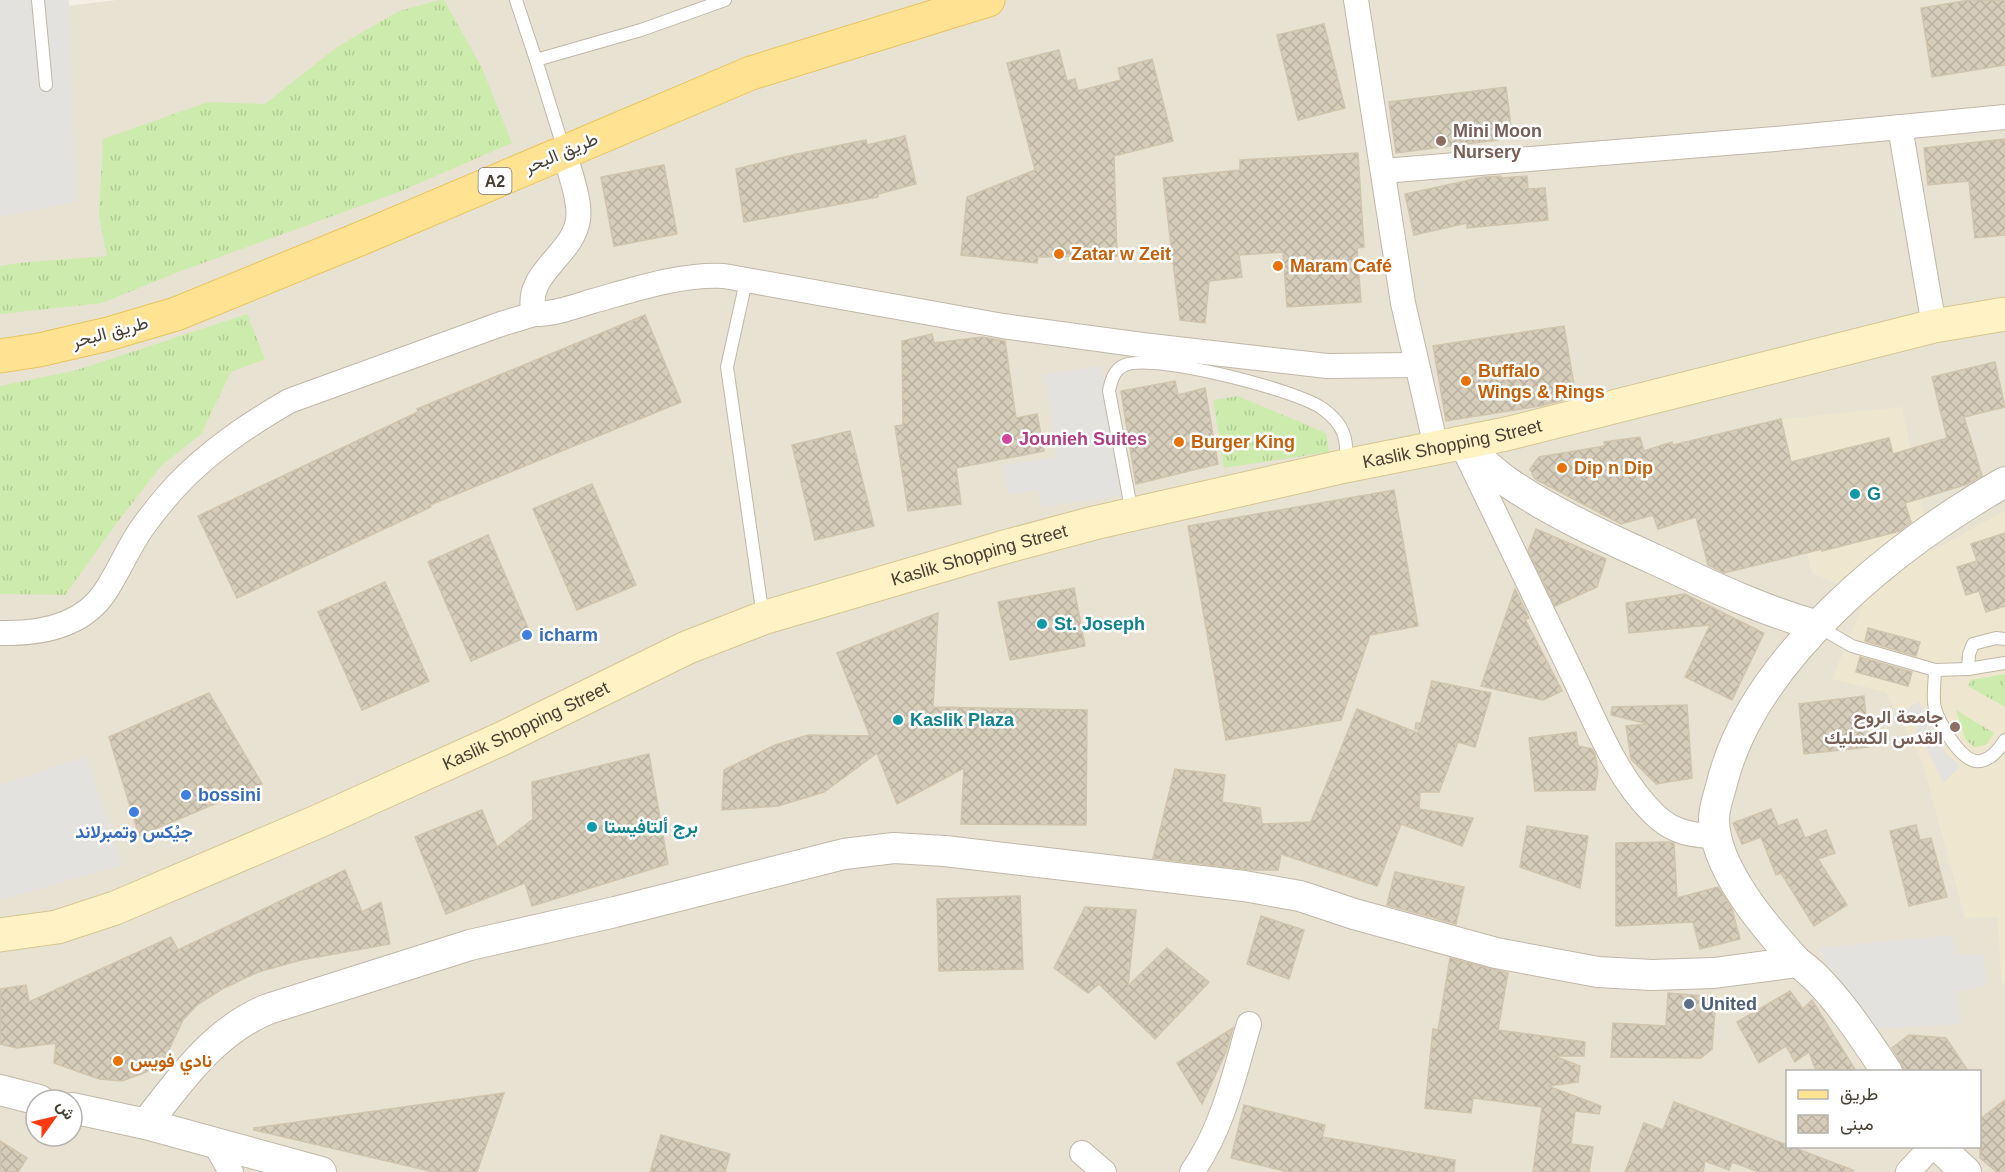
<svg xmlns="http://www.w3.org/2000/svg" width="2005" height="1172" viewBox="0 0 2005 1172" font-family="Helvetica,Vazirmatn,sans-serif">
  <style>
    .residential { fill: #e8e2d3; fill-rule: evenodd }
    .education { fill: #eee6cf }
    .grass { fill: url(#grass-tufts) }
    .parking { fill: #e4e2de }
    .building { fill: url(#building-cross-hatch); stroke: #d1c4ad; stroke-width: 1.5 }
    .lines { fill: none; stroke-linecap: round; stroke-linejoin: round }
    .service-casing { stroke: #c0b8a8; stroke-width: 14 }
    .minor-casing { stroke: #c0b8a8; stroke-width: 26 }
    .tertiary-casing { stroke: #c0b8a8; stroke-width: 32 }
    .secondary-casing { stroke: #d7c692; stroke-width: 35 }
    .primary-casing { stroke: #ebc45d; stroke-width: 35 }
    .service { stroke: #fff; stroke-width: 12 }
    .minor { stroke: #fff; stroke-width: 24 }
    .tertiary { stroke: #fff; stroke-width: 30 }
    .secondary { stroke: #fff2c4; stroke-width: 33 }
    .primary { stroke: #ffe393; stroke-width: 33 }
    .education-dot { fill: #8d6e63; stroke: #fff; stroke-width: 2 }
    .food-dot { fill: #e8710a; stroke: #fff; stroke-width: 2 }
    .hotel-dot { fill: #d1479c; stroke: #fff; stroke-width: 2 }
    .culture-dot { fill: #0f9aa8; stroke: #fff; stroke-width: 2 }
    .shop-dot { fill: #3f7fe0; stroke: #fff; stroke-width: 2 }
    .service-dot { fill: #5c6f8a; stroke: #fff; stroke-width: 2 }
    .labels { text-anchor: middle; stroke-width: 5; stroke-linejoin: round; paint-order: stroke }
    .shield { fill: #fff; stroke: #7e7972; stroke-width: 1.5 }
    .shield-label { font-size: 16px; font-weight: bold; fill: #474035 }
    .education-label { font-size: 18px; font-weight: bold; fill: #785e54; stroke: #fff; text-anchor: start }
    .street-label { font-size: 18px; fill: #474035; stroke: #fff }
    .food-label { font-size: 18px; font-weight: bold; fill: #c56008; stroke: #fff; text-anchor: start }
    .hotel-label { font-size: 18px; font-weight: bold; fill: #b23c85; stroke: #fff; text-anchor: start }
    .culture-label { font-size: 18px; font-weight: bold; fill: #0d838f; stroke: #fff; text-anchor: start }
    .shop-label { font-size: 18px; font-weight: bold; fill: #366cbe; stroke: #fff; text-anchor: start }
    .service-label { font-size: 18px; font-weight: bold; fill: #4e5e75; stroke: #fff; text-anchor: start }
  </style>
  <defs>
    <pattern id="grass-tufts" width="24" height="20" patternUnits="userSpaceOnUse" patternTransform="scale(1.5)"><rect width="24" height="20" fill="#cdebac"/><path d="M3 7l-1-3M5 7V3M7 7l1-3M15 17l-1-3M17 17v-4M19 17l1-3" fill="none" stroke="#b1cb95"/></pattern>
    <pattern id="building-cross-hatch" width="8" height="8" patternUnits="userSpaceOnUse" patternTransform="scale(1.5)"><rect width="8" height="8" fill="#d6ccba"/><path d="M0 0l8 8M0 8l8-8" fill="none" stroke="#b9b0a0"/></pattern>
  </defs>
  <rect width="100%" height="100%" fill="#f4f0e6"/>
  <path class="residential" d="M116,0h1889v1172h-2005v-1158zM1788,1072h192v74h-192zM36,1100h36v36h-36z"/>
  <path class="education" d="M1902,407l29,144 74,-40v473l-3,-1 -5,-66 -32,1 -43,-156 -36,-70 -54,-13 35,-84 -55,-22 -38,-153z"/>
  <g class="grass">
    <path d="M440,0h4l38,68 30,75 -113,49 -218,79 -79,32 -102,11v-48l18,-3 89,-7 -8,-40 4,-77 105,-37 57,2 72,-57 62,-36z"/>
    <path d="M247,314l18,45 -34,13 -30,62 -40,32 -45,58 -51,71 -65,-1v-208l77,-16z"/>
    <path d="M1238,396l88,37 3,19 -105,16 -11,-68z"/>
    <path d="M2005,674v33l-37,-21 3,-6z"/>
    <path d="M1956,710l38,23 -8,12 -12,2 -8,-7z"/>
  </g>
  <g class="parking">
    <path d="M0,0h69l6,202 -75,15z"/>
    <path d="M1101,366l19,130 -79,11 -3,-17 -30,4 -5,-29 54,-8 -12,-83z"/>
    <path d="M1919,702l14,31 12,19 15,14 -17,18 -10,-23 -27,-52z"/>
    <path d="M86,756l36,109 -122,35v-115z"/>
    <path d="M1952,935l4,19 28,1 2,30 -29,7 3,32 -86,5 -57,-81z"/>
  </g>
  <g class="building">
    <path d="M1970,0h35v65l-73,12 -11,-69z"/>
    <path d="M1324,24l21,84 -47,12 -21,-85z"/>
    <path d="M1059,50l8,31 8,-2 3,12 43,-11 -3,-12 34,-9 21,82 -59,15 3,100 -79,1 -1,6 -76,-8 6,-58 68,-27 -28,-107z"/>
    <path d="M1506,87l5,39 -15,3 1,11 -101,13 -7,-51z"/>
    <path d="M905,136l11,48 -38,10v3l-134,25 -8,-53 61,-15 69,-14 1,5z"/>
    <path d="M2005,139v96l-30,3 -6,-57 -41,4 -4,-37z"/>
    <path d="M1358,153l6,94 -7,1 4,54 -74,5 -4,-55 -44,3 3,22 -33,4 -4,42 -25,-3 -17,-142 77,-8v-10z"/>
    <path d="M664,165l13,69 -63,12 -13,-69z"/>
    <path d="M1501,176v2l26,-2 1,13 17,-1 3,32 -81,8v-5l-53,12 -9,-41 79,-17z"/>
    <path d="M645,315l36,87 -251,103 1,2 -194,91 -39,-82 220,-104 -1,-3z"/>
    <path d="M1564,326l12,71 -36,9 -94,15 -13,-75z"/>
    <path d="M932,334l2,9 48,-6 23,4 11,77 21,-4 7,37 -88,17 5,36 -53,7 -13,-85 8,-1 -1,-84z"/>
    <path d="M1995,362l10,45 -41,10 18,59 -14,8 -63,19 6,19 -11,9 -78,20v-2l-98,24 -16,-8 -12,-48 -38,12 -5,-14 -32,9 -86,-45 -5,-10 9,-12 66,-11 -1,-4 36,-5 4,14 28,-9 1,3 108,-26 10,43 98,-24 4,16 54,-16 -15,-61z"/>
    <path d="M1175,381l3,14 27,-7 13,76 -82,20 -15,-93z"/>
    <path d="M850,431l24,95 -59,14 -23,-95z"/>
    <path d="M592,484l44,101 -59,25 -44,-101z"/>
    <path d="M1394,490l24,136 -48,9 -29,85 -115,20 -38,-214z"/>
    <path d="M1536,529l70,30 -9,28 -42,19 -27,-55z"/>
    <path d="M2005,533v73l-19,6 -7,-21 -13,4 -9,-28 20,-6 -6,-17z"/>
    <path d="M488,535l43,100 -60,26 -43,-99z"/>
    <path d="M385,582l44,99 -67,29 -44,-98z"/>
    <path d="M1074,588l11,58 -75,14 -12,-58z"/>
    <path d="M1515,589l14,29 -4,1 37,72 -19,9 -62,-14z"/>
    <path d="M1685,594l79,39 -32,67 -47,-23 25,-52 -81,8 -3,-30z"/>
    <path d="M938,613l-5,94 154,3 -1,115 -125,-1 3,-56 -67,36 -20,-51 -53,39 -46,14 -56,4 2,-40 51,-25 33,-10 62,1 -33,-83z"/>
    <path d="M1868,628l52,14 -4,14 -51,-15z"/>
    <path d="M1860,657l52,15 -4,14 -52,-14z"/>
    <path d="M1432,681l59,12 -16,54 -17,-5 -19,50h-19l-1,17 54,9 -11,28 -61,-22 -24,62 -96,-32 -3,16h-26l-99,-12 22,-89 50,6 -3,27 38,6 2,16 49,-2 46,-113 61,24 1,-3 -4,-1 1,-6h5z"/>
    <path d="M209,693l53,91 -123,52 -30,-99z"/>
    <path d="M1864,696l5,51 -65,7 -5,-50z"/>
    <path d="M1687,705l5,73 -36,6 -25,-25 -5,-33 22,-2 -37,-9 1,-8z"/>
    <path d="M1576,732l2,14 14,3 3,5 3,17 -3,19 -60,1 -6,-53z"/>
    <path d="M649,754l19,110 -136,42 -7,-23 -79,31 -31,-77 67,-27 15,37 36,-28 -1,-37z"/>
    <path d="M1771,809l7,17 19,-7 8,19 21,-8 9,23 -17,6 29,46 -33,21 -33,-53 -5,2 -15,-38 -19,7 -9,-21z"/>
    <path d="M1916,825l4,15 11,-2 16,59 -38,9 -19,-75z"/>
    <path d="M1527,826l61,10 -8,52 -60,-21z"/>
    <path d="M1669,842l5,1 3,55 41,-11 14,22 8,30 -40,10 -7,-27 -77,4v-83z"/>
    <path d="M345,870l17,42 19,-10 9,42 -89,16 -43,12 -36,17 -25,16 -14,15 -19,40 -18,12 -24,9 -23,-2 -45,-16 2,-20 -39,5 -17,-4v-55l26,-4 3,17 142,-65 7,13z"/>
    <path d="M1395,872l69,15 -8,37 -69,-19z"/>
    <path d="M1020,896l3,73 -84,2 -2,-72z"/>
    <path d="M1085,907l51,3 -8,76 39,-38 42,34 -54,57 -56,-55 -11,9 -34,-25z"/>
    <path d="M1261,916l43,14 -15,49 -42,-15z"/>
    <path d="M1450,958l58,15 -10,57 87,12 -1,14h-30l26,10 -2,16 -30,4 53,20 -2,8 -24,-3 -4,33 22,3 -4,25h-56l9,-65 -69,-9 -2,15 -46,-5 8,-79 5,1z"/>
    <path d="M1790,991l13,18 9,-9 44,71h-20l-21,-3 -6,-16 -14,10 -9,-16 -27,17 -22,-41z"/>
    <path d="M1668,993l48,4 -4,52 -11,9 -90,-1 2,-34 53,3z"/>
    <path d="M1233,1028l-7,24 -24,52 -25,-41z"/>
    <path d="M1909,1035l37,3 22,33h-64l-3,-8 -9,-15z"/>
    <path d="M504,1093l-27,79h-43l-180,-42v-2z"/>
    <path d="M2005,1100v72h-8l-17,-14v-39z"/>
    <path d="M1674,1102l179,68v2h-94l-27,-10 -3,8 -24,-9 -2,11h-78l19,-49 19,7z"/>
    <path d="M1244,1105l81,20 -3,12 133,23 -1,12h-166l-57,-14z"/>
    <path d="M661,1135l69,19 -5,18h-75z"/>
    <path d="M0,1141l27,17 -9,14h-18z"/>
  </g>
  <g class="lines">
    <g class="service-casing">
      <g id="service">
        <path d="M38,0l8,85"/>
        <path d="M516,0l20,60"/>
        <path d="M564,150l-28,-90 105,-30 84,-30"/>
        <path d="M746,281l-19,86 36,250"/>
        <path d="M1132,513l-23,-122c2,-10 5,-22 16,-26 28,-12 173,25 198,44 21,15 26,31 22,56"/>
        <path d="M1819,627l33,19 83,24 33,-1 37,-6"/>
        <path d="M1968,669l1,-15 4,-10 23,-6 9,1"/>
        <path d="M1935,670c0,12 -3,27 0,38 4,15 27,57 46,53 11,-2 19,-13 24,-21"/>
      </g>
    </g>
    <g class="minor-casing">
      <g id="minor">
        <path d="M1356,0l47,303 33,144"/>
        <path d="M1900,127l34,199"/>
        <path d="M564,151c5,20 17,50 14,69 -6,37 -55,53 -44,94 21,0 39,-7 59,-13 43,-12 86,-27 131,-25l279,50 139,19 185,21 89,-1"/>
        <path d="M1383,171l392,-32 230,-22"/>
        <path d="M1463,447c35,74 71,148 107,222 24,49 45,107 84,145 18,18 38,22 63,22"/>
        <path d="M0,633c39,1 82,-6 105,-41 14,-21 23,-44 37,-64 10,-14 22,-29 34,-42 33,-35 72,-61 113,-85l212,-77 33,-10"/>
        <path d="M215,1144l16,28"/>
        <path d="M1082,1153l22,19"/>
        <path d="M1192,1172c31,-44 42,-97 57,-148"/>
        <path d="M1908,1172l24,-26"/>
      </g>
    </g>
    <g class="tertiary-casing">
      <g id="tertiary">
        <path d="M1461,442c14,13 29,27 45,39 49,34 106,59 161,84 50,24 98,46 151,61"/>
        <path d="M1797,962c-32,-35 -83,-94 -83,-143 0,-12 5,-24 8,-36 31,-125 175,-240 283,-301"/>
        <path d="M0,1090l39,10"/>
        <path d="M72,1108l74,16 175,48"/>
        <path d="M146,1124c34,-44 68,-93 122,-115l202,-64 145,-33 229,-58 50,-6 51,3 299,35 56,10 54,18 142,39 102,19 54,3 62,-2 83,-11c31,20 69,78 90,110"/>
        <path d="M1938,1146l28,26"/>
      </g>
    </g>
    <g class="secondary-casing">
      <g id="secondary">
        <path id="s1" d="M0,935l57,-8 58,-19 204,-87 182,-82 185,-91 77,-30 238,-70 93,-25 251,-57 161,-32 428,-108 71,-12"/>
      </g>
    </g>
    <g class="primary-casing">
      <path id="primary" d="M0,356l39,-6 69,-16 68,-20 186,-76 389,-165 237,-73"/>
    </g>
    <use href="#service" class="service"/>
    <use href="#minor" class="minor"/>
    <use href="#tertiary" class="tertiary"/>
    <use href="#secondary" class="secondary"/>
    <use href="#primary" class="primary"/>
  </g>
  <g class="education-dot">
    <circle cx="1441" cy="141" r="6"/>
    <circle cx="1955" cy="727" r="6"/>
  </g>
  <g class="food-dot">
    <circle cx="1059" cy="254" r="6"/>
    <circle cx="1278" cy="266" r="6"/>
    <circle cx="1466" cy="381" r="6"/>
    <circle cx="1179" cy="442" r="6"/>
    <circle cx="1562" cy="468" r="6"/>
    <circle cx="118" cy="1061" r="6"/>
  </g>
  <circle class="hotel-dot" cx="1007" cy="439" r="6"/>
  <g class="culture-dot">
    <circle cx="1855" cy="494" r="6"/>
    <circle cx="1042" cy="624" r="6"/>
    <circle cx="898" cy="720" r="6"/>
    <circle cx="592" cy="827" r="6"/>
  </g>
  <g class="shop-dot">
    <circle cx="527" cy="635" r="6"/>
    <circle cx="186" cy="795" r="6"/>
    <circle cx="134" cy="812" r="6"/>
  </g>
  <circle class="service-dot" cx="1689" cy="1004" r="6"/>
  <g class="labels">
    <rect class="shield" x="478.5" y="168" width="33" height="26" rx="4.5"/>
    <g class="shield-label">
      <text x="495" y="187">A2</text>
    </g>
    <g class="education-label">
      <text x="1453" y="137">Mini Moon<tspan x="1453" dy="21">Nursery</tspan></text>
      <text x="1943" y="723" text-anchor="end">جامعة الروح<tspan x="1943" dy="21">القدس الكسليك</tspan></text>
    </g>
    <g class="street-label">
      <text transform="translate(561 153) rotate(-23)" y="6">طريق البحر</text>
      <text transform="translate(110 332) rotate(-15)" y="6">طريق البحر</text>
      <text dy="6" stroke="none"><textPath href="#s1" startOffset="1540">Kaslik Shopping Street</textPath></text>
      <text dy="6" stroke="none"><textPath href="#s1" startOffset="1054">Kaslik Shopping Street</textPath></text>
      <text dy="6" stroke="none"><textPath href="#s1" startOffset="568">Kaslik Shopping Street</textPath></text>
    </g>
    <g class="food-label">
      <text x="1071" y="260">Zatar w Zeit</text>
      <text x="1290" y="272">Maram Café</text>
      <text x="1478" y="377">Buffalo<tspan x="1478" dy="21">Wings &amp; Rings</tspan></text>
      <text x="1191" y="448">Burger King</text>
      <text x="1574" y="474">Dip n Dip</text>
      <text x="130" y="1067">نادي فويس</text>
    </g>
    <g class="hotel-label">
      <text x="1019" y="445">Jounieh Suites</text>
    </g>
    <g class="culture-label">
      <text x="1867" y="500">G</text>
      <text x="1054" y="630">St. Joseph</text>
      <text x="910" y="726">Kaslik Plaza</text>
      <text x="604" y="833">برج ألتافيستا</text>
    </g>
    <g class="shop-label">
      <text x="539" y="641">icharm</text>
      <text x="198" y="801">bossini</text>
      <text x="134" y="838" text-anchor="middle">جيُكس وتمبرلاند</text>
    </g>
    <g class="service-label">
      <text x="1701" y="1010">United</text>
    </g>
  </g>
  <rect x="1786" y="1070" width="195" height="78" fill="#ffffff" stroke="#b5b3ae" stroke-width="1.5"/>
  <rect x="1798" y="1090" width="30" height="9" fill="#ffe393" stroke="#b5b3ae" stroke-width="1.5"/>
  <text x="1840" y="1100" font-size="18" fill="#474035">طريق</text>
  <rect x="1798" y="1115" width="30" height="18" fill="url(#building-cross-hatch)" stroke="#b5b3ae" stroke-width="1.5"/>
  <text x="1840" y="1130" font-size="18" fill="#474035">مبنى</text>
  <g transform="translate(54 1118) rotate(56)"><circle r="28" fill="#ffffff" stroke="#b5b3ae" stroke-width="1.5"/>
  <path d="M0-4.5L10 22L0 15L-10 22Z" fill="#ff3c11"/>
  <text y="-9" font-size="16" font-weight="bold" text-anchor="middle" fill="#474035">ش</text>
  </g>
</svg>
